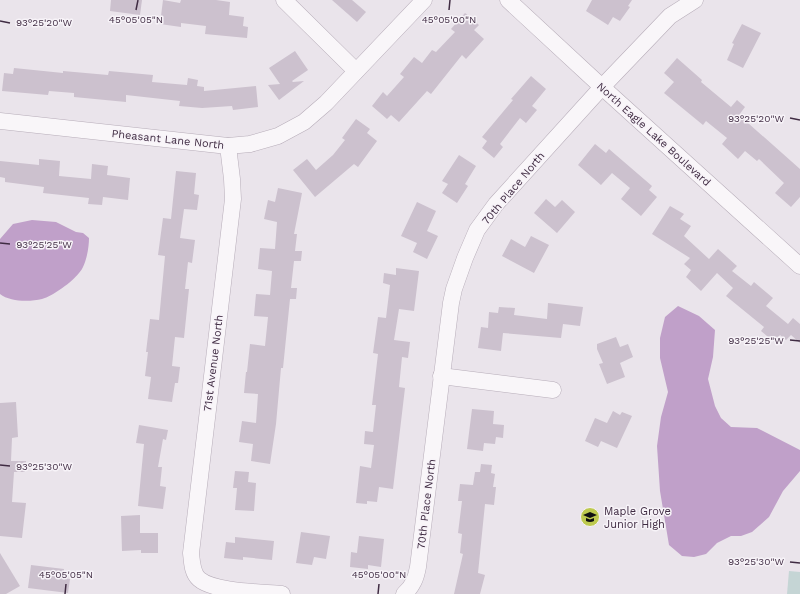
<svg xmlns="http://www.w3.org/2000/svg" width="800" height="594" viewBox="0 0 800 594" font-family="'Work Sans',sans-serif">
  <style>
    .green { fill: #c5d5d5 }
    .water { fill: #c0a0c9 }
    .building { fill: #ccc1ce }
    .lines { fill: none; stroke-linecap: round; stroke-linejoin: round }
    .minor-casing { stroke: #b7adb9; stroke-width: 17 }
    .minor { stroke: #f9f6f9; stroke-width: 16 }
    .ticks { fill: none; stroke: #402c43; stroke-width: 1.5 }
    .labels { text-anchor: middle; stroke-width: 3; stroke-linejoin: round; paint-order: stroke }
    .street-label { font-size: 11px; fill: #402c43; stroke: #f7f3f8 }
    .poi-label { font-size: 11px; fill: #402c43; stroke: #f7f3f8; text-anchor: start }
    .ticks-label { font-size: 10px; text-anchor: middle; fill: #402c43; stroke: #f7f3f8; stroke-width: 3; stroke-linejoin: round; paint-order: stroke }
  </style>
  <rect width="100%" height="100%" fill="#eae4eb"/>
  <path class="green" d="M789,571l11,1v22h-13z"/>
  <g class="water">
    <path d="M32,220l24,2 20,10 7,1 6,5c0,10 -3,28 -10,35 -7,9 -26,23 -37,26 -12,3 -32,3 -42,-5v-55l13,-15z"/>
    <path d="M678,306l21,10 16,14 -2,27 -5,22 7,27 6,12 10,9 26,1 43,22v21l-17,20 -14,26 -17,15 -11,4h-10l-14,7 -11,11 -12,3 -12,-1 -13,-11 -9,-54 -3,-45 4,-29 7,-25 -8,-34v-20l5,-21z"/>
  </g>
  <g class="building">
    <path d="M111,0h31l-2,15 -30,-4z"/>
    <path d="M163,0l17,3 1,-3h35l14,2 -1,13 15,2 -1,9 5,1 -1,11 -42,-4 1,-8 -25,-3v4l-21,-3z"/>
    <path d="M332,0h20l14,12 -9,10z"/>
    <path d="M592,0h40l-4,6 2,1 -10,14 -7,-4 -5,8 -22,-14z"/>
    <path d="M465,13l14,12 -5,5 10,9 -18,20 -4,-4 -31,39 -4,-3 -28,31 -8,-7 -4,4 -15,-13 11,-14 4,4 17,-19 -4,-3 14,-17 8,6 10,-13 4,2 19,-20 -4,-3z"/>
    <path d="M742,24l19,9 -18,35 -16,-8 7,-16 -2,-1z"/>
    <path d="M295,51l13,19 -16,11 1,1 11,-1 -25,19 -11,-15 12,-1 -11,-16z"/>
    <path d="M677,58l25,22 -1,2 30,25 6,-7 8,7 -6,8 61,54v28l-9,10 -16,-14 9,-10 -25,-24 -2,2 -12,-10 -7,8 -16,-15 5,-6 -21,-17 -3,4 -39,-32 10,-11 -10,-9z"/>
    <path d="M14,68l49,5v-2l45,4 1,-4 44,4 -1,7 35,3 1,-7 10,2 -1,6 7,1v4l52,-5 2,21 -25,3 -1,-4 -30,2 -23,-2 1,-5 -54,-6v7l-52,-5v-4l-25,-2 -1,4 -46,-4 2,-18 9,1z"/>
    <path d="M531,76l15,13 -14,17 5,4 -11,13 -6,-5 -20,26 3,3 -9,11 -12,-10 5,-7 -5,-4 31,-37 -2,-1z"/>
    <path d="M356,119l14,10 -3,4 10,8 -19,26 -4,-3 -39,33 -22,-27 14,-11 9,11 17,-15 12,-15 -3,-2z"/>
    <path d="M595,144l11,9 3,-4 43,37 -3,4 8,7 -16,19 -20,-17 9,-11 -18,-15 -11,12 -23,-20z"/>
    <path d="M459,155l17,11 -11,18 3,2 -11,17 -15,-10 6,-9 -6,-3z"/>
    <path d="M39,159l21,2 -1,15 32,3 1,-15 16,2 -1,9 23,3 -2,22 -25,-3 -1,8 -14,-1 1,-6 -46,-5 1,-6 -39,-5v-4l-5,-1v-16l39,4z"/>
    <path d="M176,171l20,2 -2,21 5,1 -2,15 -13,-1 -4,29 15,2 -3,23 -4,-1 -3,27h4l-5,49 -9,-1 -3,29 8,1 -2,16h-3l-3,19 -24,-3 3,-22 -6,-1 3,-24h-2l4,-33 9,1 6,-64 -7,-1 5,-37 8,1z"/>
    <path d="M278,188l24,5 -8,41h3l-2,17h7l-1,10h-7l-3,27h6l-1,11h-6l-7,69h-2l-5,56 -6,40 -19,-3 2,-17 -14,-2 3,-21 14,2 2,-29 -14,-1 2,-21h1l3,-28 15,2 3,-29 -14,-1 2,-22 14,1 2,-24 -14,-2 2,-21 15,1 2,-27 -13,-3 4,-19 7,2z"/>
    <path d="M546,199l9,8 7,-7 13,12 -18,21 -23,-20z"/>
    <path d="M417,202l19,9 -9,20 11,5 -11,23 -14,-7 4,-9 -16,-7z"/>
    <path d="M670,206l14,8 -4,5 11,7 -7,10 25,23 9,-10 19,17 -5,5 19,15 3,-4 19,16 -7,8 22,18 5,-6 7,6v19l-9,-8 -5,5 -6,-5 -6,7 -13,-11 3,-4 -38,-31 7,-8 -16,-15 -16,18 -15,-14 5,-7 -7,-6 6,-6 -38,-24z"/>
    <path d="M531,236l18,9 -15,28 -32,-17 9,-17 14,8z"/>
    <path d="M396,268l23,3 -5,40 -15,-2 -5,31 16,2 -2,16 -6,-1 -3,30 6,1 -12,101 -14,-2 -2,15 -10,-1v3l-11,-1 4,-37 11,2 3,-23 -10,-1 1,-13 8,1 3,-27h-4l6,-51 -5,-1 5,-36 8,1 4,-33 -7,-2 1,-10 12,2z"/>
    <path d="M548,303l35,4 -3,19 -17,-2 -2,14 -58,-5 -2,18 -23,-3 3,-21 7,1 1,-16 9,1 1,-6 16,1 -1,7 33,4z"/>
    <path d="M616,337l4,10 8,-3 5,13 -13,6 5,14 -18,7 -8,-20 4,-1 -6,-14v-5z"/>
    <path d="M16,402l2,35 -6,1 -1,23h15l-1,11h-11l-2,30 14,1 -4,35 -22,-2v-133z"/>
    <path d="M472,409l22,2 -1,13 11,1 -1,13 -7,-1 -1,7 -11,-1 -1,8 -16,-2z"/>
    <path d="M613,411l7,4 2,-3 10,4 -15,32 -16,-7 -3,6 -13,-6 10,-23 12,5z"/>
    <path d="M139,425l29,5 -2,10 -3,-1 -5,28h4l-2,19 6,1 -3,22 -25,-3 6,-62 -8,-1z"/>
    <path d="M481,464l11,1 -1,8 4,1 -2,13h3l-2,18 -9,-1 -7,69 7,2 -5,19h-26l9,-40 -3,-1 2,-19 -4,-1 4,-32h-4l2,-17 13,1 2,-13h5z"/>
    <path d="M235,471l14,1 -1,10 8,1 -2,28 -19,-1 2,-22h-4z"/>
    <path d="M140,515v18h18v20h-17v-3l-19,1 -1,-35z"/>
    <path d="M301,532l29,4 -4,23 -12,-2 -2,8 -16,-2z"/>
    <path d="M359,536l25,3 -3,28 -13,-2v4l-18,-2 1,-15 6,1z"/>
    <path d="M235,537l39,4 -2,19 -29,-3v3l-19,-2 2,-16 9,1z"/>
    <path d="M0,553l20,33 -14,8h-6z"/>
    <path d="M31,565l33,4 -1,9 7,1 -2,14 -40,-5z"/>
  </g>
  <g class="lines">
    <g class="minor-casing">
      <g id="minor">
        <path d="M284,0l72,71"/>
        <path d="M508,0l94,87 198,179"/>
        <path d="M0,121l228,25 22,-2 28,-8 26,-14 22,-19 98,-103"/>
        <path d="M228,146l4,33 1,20 -42,354c1,9 1,20 8,26 15,13 63,13 83,15"/>
        <path d="M441,376l112,14"/>
        <path d="M404,594c9,-8 12,-16 14,-27l33,-264 3,-14 11,-31 12,-28 19,-26 106,-117 68,-71 25,-16"/>
      </g>
    </g>
    <use href="#minor" class="minor"/>
  </g>
  <path class="ticks" d="M136,10l2,-10M449,10l1,-10M0,21l10,2M790,118l10,2M0,243l10,1M790,340l10,1M0,465l10,1M790,562l10,1M65,594l1,-10M378,594l1,-10"/>
  <defs>
    <g id="school-disc" transform="scale(1)"><circle r="9.5" fill="#beca4f" stroke="#f7f3f8"/><path d="M0-5L7-2L0 1L-7-2ZM-4 1L0 2.5L4 1V4Q0 6-4 4Z" fill="#111"/></g>
  </defs>
  <g fill-rule="evenodd">
    <use href="#school-disc" x="590" y="517"/>
  </g>
  <g class="labels">
    <g class="street-label">
      <text transform="translate(654 134) rotate(42)" y="4">North Eagle Lake Boulevard</text>
      <text transform="translate(168 139) rotate(6)" y="4">Pheasant Lane North</text>
      <text transform="translate(513 188) rotate(-50)" y="4">70th Place North</text>
      <text transform="translate(213 363) rotate(-83)" y="4">71st Avenue North</text>
      <text transform="translate(426 504) rotate(-83)" y="4">70th Place North</text>
    </g>
    <g class="poi-label">
      <text x="604" y="515">Maple Grove<tspan x="604" dy="13">Junior High</tspan></text>
    </g>
  </g>
  <g class="ticks-label">
    <text x="136" y="23">45°05'05"N</text>
    <text x="449" y="23">45°05'00"N</text>
    <text x="44" y="26">93°25'20"W</text>
    <text x="756" y="122">93°25'20"W</text>
    <text x="44" y="248">93°25'25"W</text>
    <text x="756" y="344">93°25'25"W</text>
    <text x="44" y="470">93°25'30"W</text>
    <text x="756" y="565">93°25'30"W</text>
    <text x="66" y="578">45°05'05"N</text>
    <text x="379" y="578">45°05'00"N</text>
  </g>
</svg>
